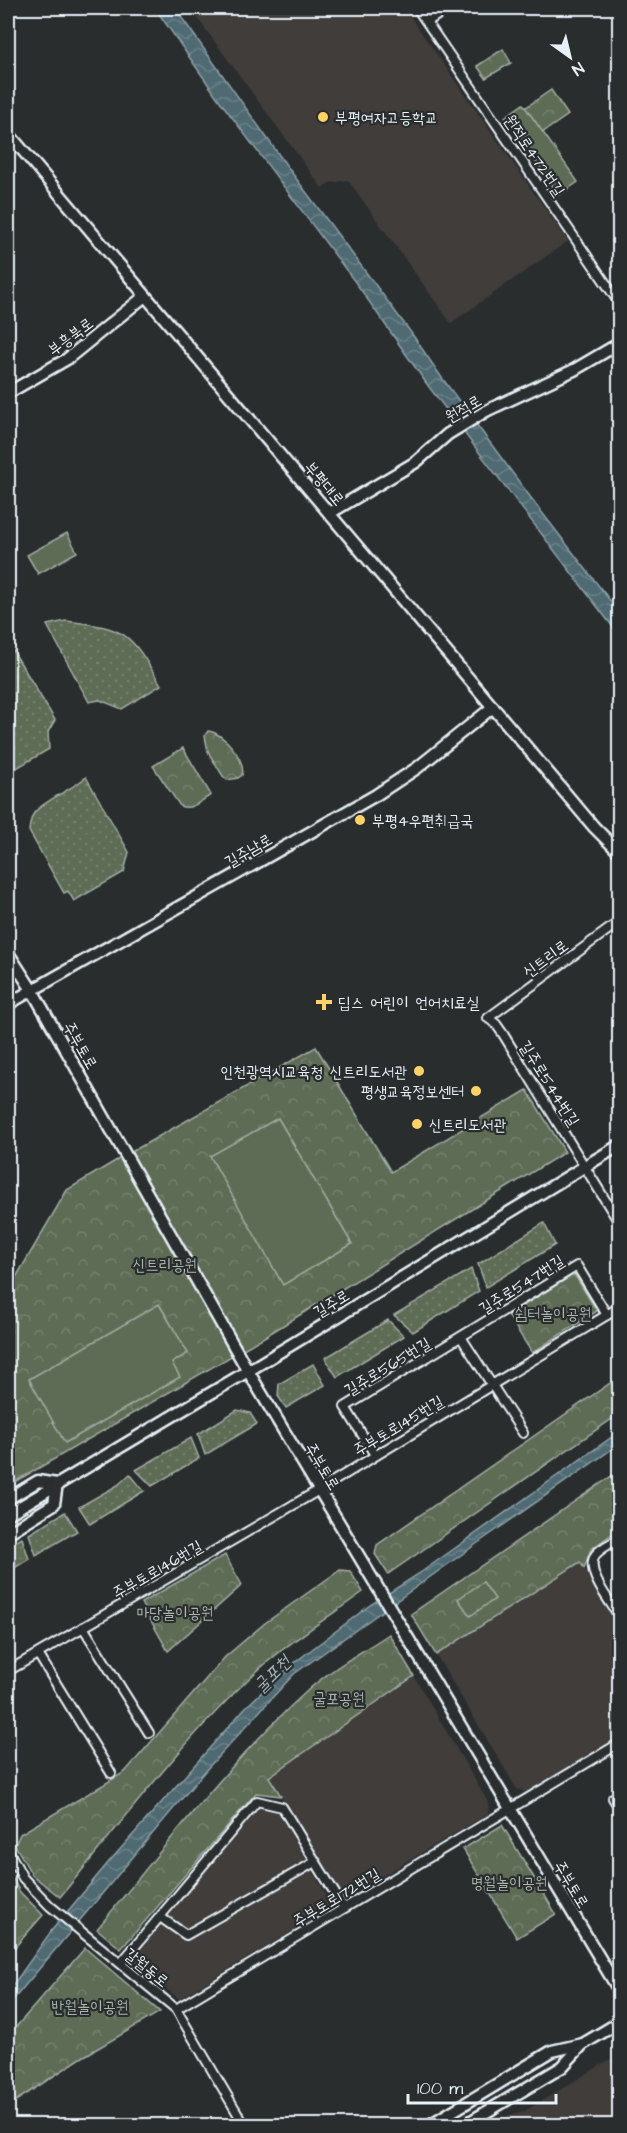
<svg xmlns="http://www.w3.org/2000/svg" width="627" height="2133" viewBox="0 0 627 2133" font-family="'Architects Daughter','Poor Story',sans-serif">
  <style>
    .built { fill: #403e3b }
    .grass { fill: url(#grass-dots); stroke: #a3aea6; stroke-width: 1.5 }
    .park { fill: url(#park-crowns); stroke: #a3aea6; stroke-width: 1.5 }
    .pitch { fill: #5e6c54; stroke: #a3aea6; stroke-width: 1.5 }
    .water { fill: url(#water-waves); stroke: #8ca1a8; stroke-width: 1.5 }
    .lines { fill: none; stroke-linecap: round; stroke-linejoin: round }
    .street-casing { stroke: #e8f1f8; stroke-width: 12 }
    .secondary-casing { stroke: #e8f1f8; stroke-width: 15 }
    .street { stroke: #2a2d2e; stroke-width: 8 }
    .secondary { stroke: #2a2d2e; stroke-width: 10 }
    .poi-dot { fill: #ffd166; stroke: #2a2d2e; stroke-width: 2 }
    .labels { text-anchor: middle; stroke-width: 4.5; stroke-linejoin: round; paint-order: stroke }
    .poi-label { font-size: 16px; fill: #e8f1f8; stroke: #2a2d2e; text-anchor: start }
    .street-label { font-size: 16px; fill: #e8f1f8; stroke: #2a2d2e }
    .park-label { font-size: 16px; fill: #aab5ae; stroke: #2a2d2e }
    .water-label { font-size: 18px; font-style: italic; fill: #a3b5bc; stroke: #2a2d2e }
  </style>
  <defs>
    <pattern id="grass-dots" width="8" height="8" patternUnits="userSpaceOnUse" patternTransform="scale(1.5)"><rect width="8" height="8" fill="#5e6c54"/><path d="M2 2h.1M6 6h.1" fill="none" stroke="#75816d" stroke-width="1.8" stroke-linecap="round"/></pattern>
    <pattern id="park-crowns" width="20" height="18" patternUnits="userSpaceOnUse" patternTransform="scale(1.5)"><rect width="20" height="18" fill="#5e6c54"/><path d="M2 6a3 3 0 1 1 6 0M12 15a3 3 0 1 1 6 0" fill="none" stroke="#75816d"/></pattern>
    <pattern id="water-waves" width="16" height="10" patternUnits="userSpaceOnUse" patternTransform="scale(1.5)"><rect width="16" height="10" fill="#4f6b73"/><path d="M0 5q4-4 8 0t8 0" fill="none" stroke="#688188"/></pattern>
  </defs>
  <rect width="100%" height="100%" fill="#2a2d2e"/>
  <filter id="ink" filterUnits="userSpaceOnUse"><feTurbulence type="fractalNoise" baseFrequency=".0167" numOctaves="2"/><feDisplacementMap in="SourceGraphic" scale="12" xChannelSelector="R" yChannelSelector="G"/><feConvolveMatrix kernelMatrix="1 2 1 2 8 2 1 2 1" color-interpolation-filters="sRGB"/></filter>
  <g filter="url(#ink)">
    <g class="built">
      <path d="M190,8h214l164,233 -117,82 -103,-143 -19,3 -7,5z"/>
      <path d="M580,1561l39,65v110l-93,56 -9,-3 -81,-134z"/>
      <path d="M414,1676l75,128 -1,10 -140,82 -8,-5 -71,-113z"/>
      <path d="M260,1805l19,7 54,95 -154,92 -52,-41z"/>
      <path d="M619,2054v71h-126l16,-10 16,-4z"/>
    </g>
    <g class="grass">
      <path d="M66,621c62,7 64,12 95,64l-39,24 -22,-9 -11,2 -42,-77z"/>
      <path d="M9,644l46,76 -7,12 1,17 -41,24z"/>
      <path d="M86,777l43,75 -5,20 -50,29 -6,-10 -4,2 -35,-62c1,-7 1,-12 5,-18 9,-12 39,-24 52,-36z"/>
      <path d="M544,1223l11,22 -69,42 -8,-23z"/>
      <path d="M471,1269l8,22 -66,41 -19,-17z"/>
      <path d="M388,1320l16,16 -67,41 -12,-19z"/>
      <path d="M313,1364l12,21 -39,23 -8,-12 1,-12z"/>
      <path d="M237,1410l13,3 7,11 -52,31 -7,-21z"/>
      <path d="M191,1438l8,20 -47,28 -16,-16z"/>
      <path d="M130,1474l14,17 -54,33 -11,-17 39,-22z"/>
      <path d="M65,1512l12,19 -41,24 -7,-21z"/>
      <path d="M22,1538l7,21 -21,13v-26z"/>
    </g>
    <g class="park">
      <path d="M503,49l8,14 -25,15 -9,-12z"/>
      <path d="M551,90l17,25 -26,18 -17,-25z"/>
      <path d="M208,731c15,1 38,28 34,44l-4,3 -11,2 -4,-4 -15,-24 -3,-16z"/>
      <path d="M183,748l28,47c-10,6 -20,16 -31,11l-27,-40z"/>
      <path d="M316,1047l75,125 136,-82 38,62 -301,185 -256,149v-195l59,-101 45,-27z"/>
      <path d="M574,1274l23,37 -65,42 -24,-38z"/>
      <path d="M619,1377v37l-231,160 -13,-20 2,-9z"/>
      <path d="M619,1471v58l-28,20 -7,19 -4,-6 -144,93 -25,-41z"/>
      <path d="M225,1555l17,30 -74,66 -27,-48z"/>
      <path d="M340,1570l10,1 13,21c-36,26 -74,50 -107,80 -72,67 -133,149 -196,225l-28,-22 -17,-30 5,-11 105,-62 100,-115 40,-34z"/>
      <path d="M389,1634l25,42 -145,101 12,19 -25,-3 -135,156 -24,-20c67,-81 131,-166 209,-237 25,-23 56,-40 83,-58z"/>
      <path d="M502,1825l54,89 -39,24 -54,-89z"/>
      <path d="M8,1870l12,22 23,23 -35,40z"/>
      <path d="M85,1948l75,64 -79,46 -73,48v-70z"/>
    </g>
    <g class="pitch">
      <path d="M523,104l55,78 -19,13 -54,-78z"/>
      <path d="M67,533l10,19 -39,22 -11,-19z"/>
      <path d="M278,1118l74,126 -69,41 -73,-129z"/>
      <path d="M159,1304l29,49 -16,10 8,14 -115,66 -36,-64z"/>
      <path d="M483,1582l12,17 -25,17 -12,-17z"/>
    </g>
    <g class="water">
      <path d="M155,8h20l114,161 123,165 30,44 98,132 79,102v23l-190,-248 -68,-97 -144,-193z"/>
      <path d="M619,1432v12l-144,101 -181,129 -89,97 -197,235v-14l44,-62 56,-67 137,-155 41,-39 84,-64 50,-32z"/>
    </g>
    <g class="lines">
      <g class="street-casing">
        <g id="street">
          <path d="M417,8l203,296"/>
          <path d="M427,22l21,-14"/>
          <path d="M620,921l-132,97 8,6 7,10 117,190"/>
          <path d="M461,1337l62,96"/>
          <path d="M375,1455l-30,-48 232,-141 30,49"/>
          <path d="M620,1538c-8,5 -18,9 -24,16 -13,16 15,49 24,63"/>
          <path d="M83,1627l66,106"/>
          <path d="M38,1654l73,119"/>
          <path d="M8,1671l311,-181 301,-183"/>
          <path d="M620,1794l-7,4 7,11"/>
          <path d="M8,1850l15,28 27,28 126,103 69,117"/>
          <path d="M160,1917l26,18 129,-73"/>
          <path d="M121,1963l136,-162 25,6 62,101"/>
          <path d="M176,2009l444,-266"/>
        </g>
      </g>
      <g class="secondary-casing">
        <g id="secondary">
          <path d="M8,133l586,694 26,26"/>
          <path d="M8,393l59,-34 78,-63"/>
          <path d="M330,513l86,-51 32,-28 38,-23 88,-41 46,-27"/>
          <path d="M8,953l24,37 216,381 372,621"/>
          <path d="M8,1004l368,-209 41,-27 76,-61"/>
          <path d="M8,1499l30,-18 19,3"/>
          <path d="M8,1514l240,-143 372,-226"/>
          <path d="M8,1533l46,-29 3,-20"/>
          <path d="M428,2126l124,-75 31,-7"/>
          <path d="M463,2126l99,-59 21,-23 37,-22"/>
        </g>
      </g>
      <use href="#street" class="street"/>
      <use href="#secondary" class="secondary"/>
    </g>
  </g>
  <g class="poi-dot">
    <circle cx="323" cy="117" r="6"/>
    <circle cx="360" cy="820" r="6"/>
    <path d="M321 993h6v6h6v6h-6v6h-6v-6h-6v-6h6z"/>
    <circle cx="419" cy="1071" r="6"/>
    <circle cx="476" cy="1091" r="6"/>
    <circle cx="417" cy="1124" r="6"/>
  </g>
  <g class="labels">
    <g class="poi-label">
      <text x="335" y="123">부평여자고등학교</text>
      <text x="372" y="826">부평4우편취급국</text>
      <text x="338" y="1008">딥스 어린이 언어치료실</text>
      <text x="407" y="1077" text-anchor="end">인천광역시교육청 신트리도서관</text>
      <text x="464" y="1097" text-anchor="end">평생교육정보센터</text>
      <text x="429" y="1130">신트리도서관</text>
    </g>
    <g class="street-label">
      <text transform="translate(535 155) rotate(56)" y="6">원적로472번길</text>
      <text transform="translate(70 336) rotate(-37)" y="6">부흥북로</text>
      <text transform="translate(463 408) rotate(-30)" y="6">원적로</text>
      <text transform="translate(325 483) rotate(50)" y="6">부평대로</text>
      <text transform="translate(248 850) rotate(-30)" y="6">길주남로</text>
      <text transform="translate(545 958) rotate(-36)" y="6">신트리로</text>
      <text transform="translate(81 1045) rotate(60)" y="6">주부토로</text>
      <text transform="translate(550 1083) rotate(58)" y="6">길주로544번길</text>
      <text transform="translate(521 1284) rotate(-32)" y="6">길주로547번길</text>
      <text transform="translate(331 1303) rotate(-31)" y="6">길주로</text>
      <text transform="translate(387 1366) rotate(-31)" y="6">길주로565번길</text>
      <text transform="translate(398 1425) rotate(-31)" y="6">주부토로145번길</text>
      <text transform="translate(323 1466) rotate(59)" y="6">주부토로</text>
      <text transform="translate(157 1569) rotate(-30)" y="6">주부토로146번길</text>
      <text transform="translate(572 1884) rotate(59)" y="6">주부토로</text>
      <text transform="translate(336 1897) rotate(-31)" y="6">주부토로172번길</text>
      <text transform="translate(147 1967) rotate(39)" y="6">갈월동로</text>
    </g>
    <g class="park-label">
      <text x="165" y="1270">신트리공원</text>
      <text x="553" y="1319">쉼터놀이공원</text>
      <text x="175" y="1618">마당놀이공원</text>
      <text x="339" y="1704">굴포공원</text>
      <text x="509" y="1888">명월놀이공원</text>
      <text x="90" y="2012">반월놀이공원</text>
    </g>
    <g class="water-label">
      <text transform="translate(272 1674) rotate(-45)" y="6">굴포천</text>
    </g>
  </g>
  <rect width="627" height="2133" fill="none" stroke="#2a2d2e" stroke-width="30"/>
  <rect x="15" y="15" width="597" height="2103" fill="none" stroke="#e8f1f8" stroke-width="2" filter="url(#ink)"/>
  <g transform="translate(570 57) rotate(146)" stroke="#2a2d2e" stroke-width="4.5" paint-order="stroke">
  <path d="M0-4.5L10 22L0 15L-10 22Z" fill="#e8f1f8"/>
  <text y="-9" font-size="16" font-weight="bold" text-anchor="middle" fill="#e8f1f8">N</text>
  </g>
  <path d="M408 2094v9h148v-9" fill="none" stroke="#e8f1f8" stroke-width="3"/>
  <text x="417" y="2094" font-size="18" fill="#e8f1f8" stroke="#2a2d2e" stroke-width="4.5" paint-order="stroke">100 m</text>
</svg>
